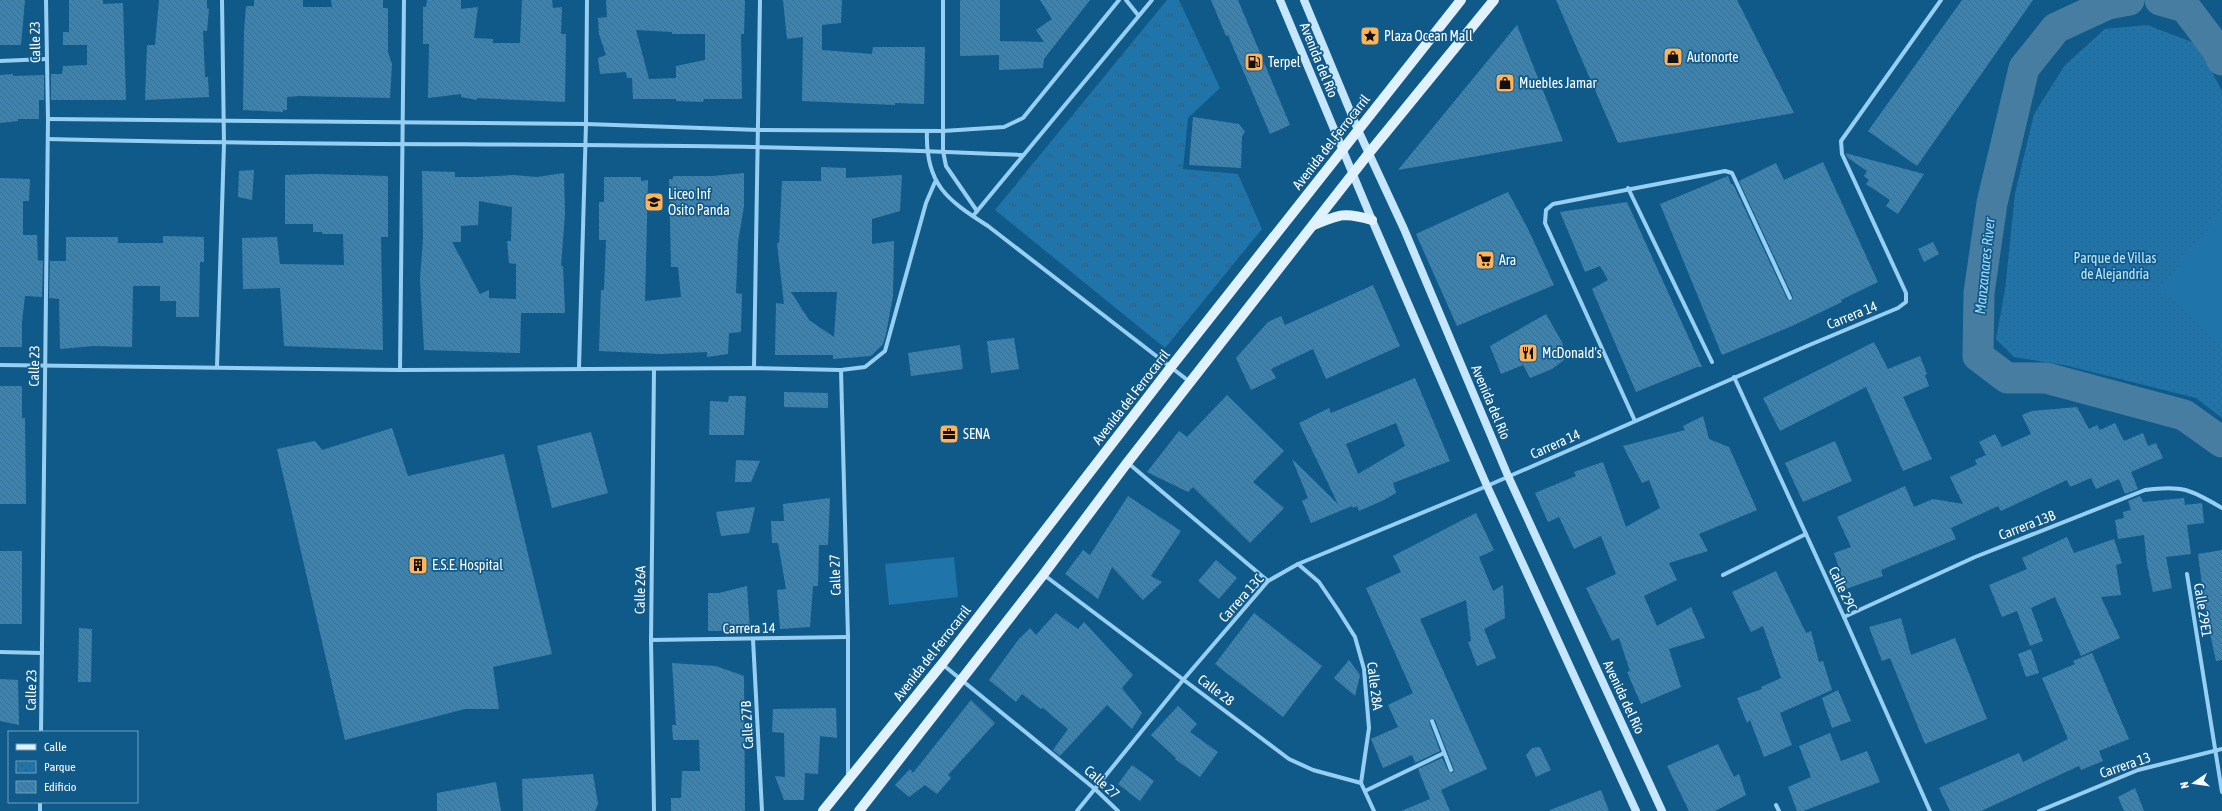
<svg xmlns="http://www.w3.org/2000/svg" width="2222" height="811" viewBox="0 0 2222 811" font-family="'Asap Condensed',sans-serif">
  <style>
    .grass { fill: url(#grass-tufts) }
    .park { fill: url(#park-dots) }
    .pitch { fill: #1f74a9 }
    .lines { fill: none; stroke-linecap: round; stroke-linejoin: round }
    .river { stroke: #477da1; stroke-width: 31 }
    .building { fill: url(#building-back-hatch); fill-rule: evenodd }
    .street { stroke: #96cff2; stroke-width: 4 }
    .secondary { stroke: #c5e6fc; stroke-width: 8 }
    .primary { stroke: #e1f2ff; stroke-width: 10 }
    .labels { text-anchor: middle; stroke-width: 3.5; stroke-linejoin: round; paint-order: stroke }
    .poi-label { font-size: 14px; fill: #fff; stroke: #105a8a; text-anchor: start }
    .street-label { font-size: 14px; fill: #fff; stroke: #105a8a }
    .park-label { font-size: 14px; fill: #bde5fd; stroke: #105a8a }
    .water-label { font-size: 15px; font-style: italic; fill: #a2d8f9; stroke: #105a8a }
  </style>
  <defs>
    <pattern id="grass-tufts" width="24" height="20" patternUnits="userSpaceOnUse"><rect width="24" height="20" fill="#1f74a9"/><path d="M3 7l-1-3M5 7V3M7 7l1-3M15 17l-1-3M17 17v-4M19 17l1-3" fill="none" stroke="#385e76"/></pattern>
    <pattern id="park-dots" width="8" height="8" patternUnits="userSpaceOnUse"><rect width="8" height="8" fill="#1f74a9"/><path d="M2 2h.1M6 6h.1" fill="none" stroke="#385e76" stroke-width="1.8" stroke-linecap="round"/></pattern>
    <pattern id="building-back-hatch" width="6" height="6" patternUnits="userSpaceOnUse"><rect width="6" height="6" fill="#3885b4"/><path d="M-1 5l2 2M0 0l6 6M5-1l2 2" fill="none" stroke="#406e8a"/></pattern>
  </defs>
  <rect width="100%" height="100%" fill="#105a8a"/>
  <path class="grass" d="M1167,0h12l41,88 -32,30 -5,51 55,5 24,55 -97,119 -170,-138z"/>
  <path class="park" d="M2147,25l50,19 25,47v327l-26,-20 -132,-33 -50,-8 -18,-18 9,-49 10,-96 19,-80 31,-49 40,-36z"/>
  <g class="pitch">
    <path d="M2222,210v133l-62,-54z"/>
    <path d="M954,557l4,40 -69,8 -4,-41z"/>
  </g>
  <g class="lines">
    <g class="river">
      <path d="M2129,0l-21,4 -52,24 -32,40 -32,135 -13,90 -1,63 29,22h39l138,37 38,27"/>
      <path d="M2160,0l25,7 31,41 6,12"/>
    </g>
  </g>
  <g class="building">
    <path d="M0,0h25l-4,45h-21z"/>
    <path d="M69,0h34v4l20,-1 3,97h-75v-26h11l1,-8 24,-1v-20h-24v-13h6z"/>
    <path d="M159,0h48v8l2,1 -2,22h-4l2,46h3l1,20 -64,3 2,-55h8z"/>
    <path d="M254,0h49v7h29l-1,-7h52v8h5v44l4,12 -2,34 -91,-2 -12,1v13h-4v2l-40,-2 1,-78 2,-26h8z"/>
    <path d="M427,0h34v9l17,-2 -4,31 19,1v4h27l2,-43h30l1,8 9,-1 -1,27h5l-1,68 -88,-4v2l-16,-3v-3l-33,4 1,-54h-6v-37h3z"/>
    <path d="M606,0h139l-1,34h-3l1,65h-38l-1,3 -27,-1v-2h-43l-1,-21h-5l-1,-6 -26,2 -2,-16 8,-3 -7,-21 -1,-16 9,-1zM636,30l36,2v2h33v26l-29,6v12l-27,1z"/>
    <path d="M783,0h59l-1,23 -19,2v25l50,4 1,-7h52l-1,57 -29,-1v2l-93,-4 1,-64 -16,2z"/>
    <path d="M960,0h40v41l44,1 -8,-12 16,-11 -12,-19h50l-46,59 -1,9 -44,2v-15l-39,1z"/>
    <path d="M1211,0h27l52,125 -20,9 -42,-99 -2,1z"/>
    <path d="M1556,0h181l57,113 -176,30z"/>
    <path d="M1962,0h71l-116,166 -49,-35z"/>
    <path d="M1517,25l46,116 -165,29z"/>
    <path d="M13,74v2l31,-1v25h-5v19h-21v2l-18,2v-48z"/>
    <path d="M1193,117l46,7 6,8 -3,4 -1,32 -52,-3z"/>
    <path d="M1845,153l79,21 -26,40 -12,-8 4,-6 -24,-16 3,-4 -5,-4 3,-5 -19,-13z"/>
    <path d="M1823,162l55,120 -37,18 1,2 -50,24 -70,29 -62,-151 68,-28 3,8h2l54,115 4,2 2,-4 -54,-116 37,-18 8,17z"/>
    <path d="M821,167l25,1v10l56,-3 -2,36 -28,8v25l22,-3 -1,55 -7,38 -3,10 -12,12 -38,3v-4h-58l1,-52 8,1 -7,-61h2l3,-62h39zM791,292h46l-3,45 -25,-17z"/>
    <path d="M254,170l-2,30 -14,-3 1,-26z"/>
    <path d="M422,171l33,1v5h23l35,-2 24,2 27,-4 1,41 -4,52h2l2,47h-44l-1,40 -96,-3 -4,-71 3,-40zM479,201l33,6 -1,34h-4l2,22 7,1v35l-27,-1v-8l-9,4 -28,-52h9v-16l17,-1z"/>
    <path d="M744,173v33l-6,36 -2,51 6,1 -1,38 -12,1 -1,21 -21,3v-5l-46,2 -62,-3 2,-61h3l2,-50h-7v-38h5v-25h37v4l7,-1 -3,121 36,-4 -3,-30h-7l-2,-88h4v-3h40z"/>
    <path d="M315,174l73,2v61h-7l2,113 -99,-4 -4,-58 -37,1 -1,-51 35,-1 3,27 64,1 -1,-31h-21v-2h-9v-8h-28v-49z"/>
    <path d="M0,178l30,1 -1,22h-6v34h14l1,25 5,1 -1,36 -17,-1 -3,26v25h-22z"/>
    <path d="M1508,192l20,37 26,56 -97,41 -41,-92z"/>
    <path d="M1627,202l75,165h-5l-61,25 -44,-103 16,-9 -8,-14 -15,6 -25,-60z"/>
    <path d="M163,236l41,1v25h-4l-1,55h-23v-16h-16v-15h-27l-1,61 -39,-1 -33,3 -1,-50 -10,-1 1,-37h16v-24h52v6h45z"/>
    <path d="M1933,242l6,12 -15,8 -6,-13z"/>
    <path d="M1373,285l27,61 -74,33 -13,-30 -42,20 5,9 -25,12 -15,-32 32,-36 13,-6 4,9z"/>
    <path d="M1546,314l17,30 1,16 -12,9 -22,9 -7,-13 -22,9 -11,-28z"/>
    <path d="M1014,338l5,31 -28,4 -4,-32z"/>
    <path d="M1874,342l14,27 32,-13 7,18 -2,1 4,11 -26,11 29,62 -29,12 -37,-84 -86,44 -17,-33z"/>
    <path d="M960,345l3,24 -52,7 -3,-23z"/>
    <path d="M1415,378l35,83 -57,22 3,10 -12,7 -25,11 -2,-5 -4,2 -1,-2 -41,17 -9,-22 6,-3 -16,-39 46,45 -39,-81 30,-15 2,5zM1396,423l9,23 -47,28 -12,-30z"/>
    <path d="M0,386h22v32h3l1,86h-26z"/>
    <path d="M784,392l44,1v15l-44,-1z"/>
    <path d="M1227,395l57,56 -31,31 31,26 -34,35 -57,-56 -5,5 -41,-20 32,-41 8,6z"/>
    <path d="M729,396h17l-2,39h-35l1,-34 18,1z"/>
    <path d="M2077,407l12,22 8,-4 3,5 15,-7 9,18 19,-8 5,13 8,-3 7,15 -32,14 7,17 -13,5 -6,-15 -23,10 -5,-11 -21,9 -3,-7 -66,31 -3,-5 -47,22 5,11 -75,31 2,6 -37,13 -12,-36 17,-6 -14,-30 68,-31 9,21 19,-8 30,5 -13,-27 24,-11 3,-2 -2,-4 11,-5 -7,-13 16,-8 7,13 29,-13 -9,-19 10,-4z"/>
    <path d="M1703,416l6,23 20,8 28,63 -58,24 9,17 -39,12 8,17 -33,16 13,30 34,-19 14,31 -36,11 12,38 -40,17 -14,-32 3,-1 -11,-33 -7,3 -26,-53 30,-14 -15,-38 -27,13 -15,-32 -11,5 -13,-29 41,-17 -2,-4 29,-10 23,65 34,-19 -11,-28 -7,3 -19,-37 62,-16 -2,-4z"/>
    <path d="M392,428l16,48 96,-22 48,200 -59,13 6,42h-34l-120,31 -68,-291 38,-8 7,9z"/>
    <path d="M591,432l17,61 -56,15 -15,-62z"/>
    <path d="M1835,441l17,40 -49,21 -18,-39z"/>
    <path d="M736,460l24,1 -9,21h-16z"/>
    <path d="M1128,496l53,35 -30,45 11,6 -19,18 -31,-33 -14,32 -33,-25 18,-24 7,5z"/>
    <path d="M2140,496l3,6 41,-4 1,7 17,-2 2,20 -17,2 4,29 -25,3 6,31 -19,4 -6,-28 -3,-29 -26,4 -3,-19 9,-2 -1,-6 8,-2 -3,-9z"/>
    <path d="M830,498l-2,47h-9l-1,41h-5l-3,41 -30,2 -3,-39 9,-1 -8,-46h-6l-1,-22h13l-1,-17z"/>
    <path d="M755,507l-6,26 -28,3 -5,-24z"/>
    <path d="M1476,513l18,37 -15,7 14,34 10,-6 2,33 -21,11 12,29 -19,8 -9,-24 3,-1 -5,-41 -46,19 67,150 -46,21 9,21h-49l29,-12 -12,-30 24,-11 7,14 4,1 1,-4 -19,-49 -3,-2 -3,4 11,29 -25,12 -3,-8 -29,13 -12,-29 27,-12 -10,-22 25,-12 -47,-105 35,-16 -8,-16z"/>
    <path d="M2067,537l7,16 40,-14 8,24 -6,2 5,30 -20,2 19,41 -39,18 -26,-59 -24,11 12,33 -13,5 -13,-35 -15,6 -13,-32 38,-16 -5,-11z"/>
    <path d="M2222,550v110l-6,1 -10,-46 -8,-61z"/>
    <rect x="0" y="551" width="22" height="73"/>
    <path d="M1216,560l21,18 -18,21 -21,-18z"/>
    <path d="M1776,571l30,62 5,-2 8,31 4,-1 9,29 -52,23 12,32 -28,12 -14,-37 -3,3 -10,-25 25,-9 -1,-2 20,-9 -18,-52 -12,6 -19,-40z"/>
    <path d="M747,586l3,45h-42v-38h11z"/>
    <path d="M1056,613l22,16 6,-7 49,53 -11,13 20,25 -10,16 -25,-24 -47,51 -7,-6 15,-21 -25,-21 -2,1 -19,-15 -6,8 -27,-22 30,-41 11,-11 6,7z"/>
    <path d="M1254,613l68,53 -39,51 -68,-53z"/>
    <path d="M1901,618l10,37 44,-17 32,81 -62,25 -35,-86 -8,3 -13,-34z"/>
    <path d="M79,628l13,1 -1,53h-13z"/>
    <path d="M2031,649l8,24 -13,4 -8,-23z"/>
    <path d="M2092,653l37,86 -30,12 4,10 -22,9 -2,-4 -98,45h-31l-11,-23 80,-35 4,9 45,-23 -26,-61 33,-14 -2,-3z"/>
    <path d="M1349,660l11,15 -5,21 -21,-18z"/>
    <path d="M672,663l44,3 28,10 1,135h-74v-13h10l1,-27h18l-1,-31h-26l-1,-15h4z"/>
    <path d="M0,679l18,1 1,45 -19,-4z"/>
    <path d="M1838,690l13,31 -19,7 -10,-30z"/>
    <path d="M971,700l24,23 -47,52 3,3 -14,16 -12,-9 -16,12 -14,-12 15,-16 3,4z"/>
    <path d="M1178,706l19,18 -7,8 28,20 -18,25 -25,-18 1,-1 -25,-23z"/>
    <path d="M836,708l1,30 -17,-2 -2,38 -13,-1 -1,27h-20l-9,-24 10,1 -1,-44 -12,-1 1,-23z"/>
    <path d="M1830,733l11,28 26,-10 13,31 -77,29h-6l-9,-24 23,-10 -12,-31z"/>
    <path d="M1718,744l16,33 5,-3 7,21 -31,16h-26l-22,-45z"/>
    <path d="M1540,747l11,23 -15,7 -10,-22 6,-7z"/>
    <path d="M1132,765l22,16 -14,20 -22,-17z"/>
    <path d="M593,774l5,30 -3,7h-72l-1,-32z"/>
    <path d="M496,782l5,29h-64v-18z"/>
    <path d="M2135,788l9,23h-20l-6,-14z"/>
    <path d="M1601,790l8,21h-59v-1z"/>
  </g>
  <g class="lines">
    <g class="street">
      <path d="M943,0v151l3,15 31,45"/>
      <path d="M1126,0l12,15"/>
      <path d="M0,61l46,-2"/>
      <path d="M48,119l538,5 173,6 184,1 61,-4 19,-9 96,-118"/>
      <path d="M927,131c-2,53 20,69 61,95l202,156"/>
      <path d="M48,139c325,9 650,1 975,16"/>
      <path d="M1628,188l84,174"/>
      <path d="M973,216l179,-216"/>
      <path d="M0,365l400,5 354,-2 87,2 24,-3 20,-16 41,-148 9,-21"/>
      <path d="M217,367l7,-223 -2,-144"/>
      <path d="M579,368l7,-244 1,-124"/>
      <path d="M754,368l6,-368"/>
      <path d="M654,369l-3,271 3,171"/>
      <path d="M400,370l4,-370"/>
      <path d="M841,370l7,267v140"/>
      <path d="M1734,377l110,240 86,194"/>
      <path d="M1635,421l-90,-198 1,-13 7,-6 172,-33 7,2 58,125"/>
      <path d="M1128,463l140,118"/>
      <path d="M1298,564l21,18 19,28 17,27 9,32 5,59 -8,55"/>
      <path d="M2187,574l35,218"/>
      <path d="M1044,575l245,184 24,11 48,13 13,28"/>
      <path d="M1723,575l83,-41"/>
      <path d="M1844,617l131,-60 170,-67c37,-5 45,-1 77,18"/>
      <path d="M753,639l9,172"/>
      <path d="M651,640l197,-3"/>
      <path d="M0,652l42,1"/>
      <path d="M942,664l153,125 23,22"/>
      <path d="M1432,721l19,49"/>
      <path d="M41,732l7,-613 -2,-119"/>
      <path d="M1365,791l79,-38"/>
      <path d="M1776,805l3,6"/>
      <path d="M40,811v-9"/>
      <path d="M1077,811l106,-131 85,-99 30,-17 189,-78 320,-140 91,-38 8,-6v-9l-64,-139 -1,-13 100,-141"/>
      <path d="M2039,811l99,-41 84,-21"/>
    </g>
    <g class="secondary">
      <path d="M1280,0l92,220 115,266 149,325"/>
      <path d="M1304,0l54,130 46,99 104,247 154,335"/>
    </g>
    <g class="primary">
      <path d="M1314,225c26,-11 31,-13 58,-5"/>
      <path d="M823,811l119,-147 229,-297 290,-367"/>
      <path d="M859,811l184,-236 84,-112 242,-310 125,-153"/>
    </g>
  </g>
  <defs>
    <g id="sight-square" transform="scale(1)"><rect x="-9" y="-9" width="18" height="18" rx="4" fill="#ffb257" stroke="#105a8a"/><path d="M0-6L1.8-2.2L6-1.7L2.9 1.2L3.7 5.4L0 3.3L-3.7 5.4L-2.9 1.2L-6-1.7L-1.8-2.2Z" fill="#111"/></g>
    <g id="shop-square" transform="scale(1)"><rect x="-9" y="-9" width="18" height="18" rx="4" fill="#ffb257" stroke="#105a8a"/><path d="M-5-2.5h2.3a2.7 3.5 0 0 1 5.4 0H5L5.5 6h-11ZM-1.5-2.5h3a1.5 2.3 0 0 0-3 0Z" fill="#111"/></g>
    <g id="fuel-square" transform="scale(1)"><rect x="-9" y="-9" width="18" height="18" rx="4" fill="#ffb257" stroke="#105a8a"/><path d="M-5.5-6h7V0h2V4h1.3V-2.5L3-4.5l.8-.8L6-3V5H2.5V1h-1V6h-7ZM-4.2-4.7v3.2H.2V-4.7Z" fill="#111"/></g>
    <g id="school-square" transform="scale(1)"><rect x="-9" y="-9" width="18" height="18" rx="4" fill="#ffb257" stroke="#105a8a"/><path d="M0-5L7-2L0 1L-7-2ZM-4 1L0 2.5L4 1V4Q0 6-4 4Z" fill="#111"/></g>
    <g id="supermarket-square" transform="scale(1)"><rect x="-9" y="-9" width="18" height="18" rx="4" fill="#ffb257" stroke="#105a8a"/><path d="M-6-5.5h2.5l.6 2H6L4.5 2H-2.5L-4.4-4H-6ZM-1.5 3.2a1.3 1.3 0 1 0 .1 0ZM3 3.2a1.3 1.3 0 1 0 .1 0Z" fill="#111"/></g>
    <g id="restaurant-square" transform="scale(1)"><rect x="-9" y="-9" width="18" height="18" rx="4" fill="#ffb257" stroke="#105a8a"/><path d="M-5-6h1v4h1v-4h1v4h1v-4h1v5L-1.5 .5V6h-2V.5L-5-1ZM5-6V6H3V1.5H1.5Q1.5-4 5-6Z" fill="#111"/></g>
    <g id="office-square" transform="scale(1)"><rect x="-9" y="-9" width="18" height="18" rx="4" fill="#ffb257" stroke="#105a8a"/><path d="M-6-3h4V-5.5h4V-3h4V5H-6ZM-1-4.5V-3h2v-1.5ZM-6 0V1H6V0Z" fill="#111"/></g>
    <g id="building-square" transform="scale(1)"><rect x="-9" y="-9" width="18" height="18" rx="4" fill="#ffb257" stroke="#105a8a"/><path d="M-4-6H4V6H1V3H-1V6H-4ZM-2.5-4.3h1.7v1.8h-1.7ZM.8-4.3h1.7v1.8H.8ZM-2.5-1h1.7V.8h-1.7ZM.8-1h1.7V.8H.8Z" fill="#111"/></g>
  </defs>
  <g fill-rule="evenodd">
    <use href="#sight-square" x="1370" y="36"/>
    <use href="#shop-square" x="1673" y="57"/>
    <use href="#fuel-square" x="1254" y="62"/>
    <use href="#shop-square" x="1505" y="83"/>
    <use href="#school-square" x="654" y="202"/>
    <use href="#supermarket-square" x="1485" y="260"/>
    <use href="#restaurant-square" x="1528" y="353"/>
    <use href="#office-square" x="949" y="434"/>
    <use href="#building-square" x="418" y="565"/>
  </g>
  <g class="labels">
    <g class="poi-label">
      <text x="1384" y="41">Plaza Ocean Mall</text>
      <text x="1687" y="62">Autonorte</text>
      <text x="1268" y="67">Terpel</text>
      <text x="1519" y="88">Muebles Jamar</text>
      <text x="668" y="199">Liceo Inf<tspan x="668" dy="16">Osito Panda</tspan></text>
      <text x="1499" y="265">Ara</text>
      <text x="1542" y="358">McDonald's</text>
      <text x="963" y="439">SENA</text>
      <text x="432" y="570">E.S.E. Hospital</text>
    </g>
    <g class="street-label">
      <text transform="translate(35 42) rotate(-91)" y="5">Calle 23</text>
      <text transform="translate(1319 60) rotate(68)" y="5">Avenida del Río</text>
      <text transform="translate(1331 142) rotate(-52)" y="5">Avenida del Ferrocarril</text>
      <text transform="translate(1852 315) rotate(-22)" y="5">Carrera 14</text>
      <text transform="translate(34 366) rotate(-89)" y="5">Calle 23</text>
      <text transform="translate(1131 397) rotate(-52)" y="5">Avenida del Ferrocarril</text>
      <text transform="translate(1491 402) rotate(67)" y="5">Avenida del Río</text>
      <text transform="translate(1555 444) rotate(-24)" y="5">Carrera 14</text>
      <text transform="translate(2027 525) rotate(-21)" y="5">Carrera 13B</text>
      <text transform="translate(835 575) rotate(-92)" y="5">Calle 27</text>
      <text transform="translate(1843 589) rotate(65)" y="5">Calle 29C</text>
      <text transform="translate(640 590) rotate(-89)" y="5">Calle 26A</text>
      <text transform="translate(1241 598) rotate(-48)" y="5">Carrera 13C</text>
      <text transform="translate(2203 610) rotate(81)" y="5">Calle 29E1</text>
      <text transform="translate(749 628) rotate(-1)" y="5">Carrera 14</text>
      <text transform="translate(932 653) rotate(-52)" y="5">Avenida del Ferrocarril</text>
      <text transform="translate(1375 686) rotate(83)" y="5">Calle 28A</text>
      <text transform="translate(31 690) rotate(-89)" y="5">Calle 23</text>
      <text transform="translate(1216 690) rotate(37)" y="5">Calle 28</text>
      <text transform="translate(1624 697) rotate(65)" y="5">Avenida del Río</text>
      <text transform="translate(747 725) rotate(-93)" y="5">Calle 27B</text>
      <text transform="translate(2125 765) rotate(-19)" y="5">Carrera 13</text>
      <text transform="translate(1102 782) rotate(42)" y="5">Calle 27</text>
    </g>
    <g class="park-label">
      <text x="2115" y="263">Parque de Villas<tspan x="2115" dy="16">de Alejandría</tspan></text>
    </g>
    <g class="water-label">
      <text transform="translate(1985 266) rotate(-84)" y="5">Manzanares River</text>
    </g>
  </g>
  <rect x="8" y="731" width="130" height="72" fill="#105a8a" stroke="#709cb9"/>
  <rect x="16" y="744" width="20" height="6" fill="#e1f2ff" stroke="#709cb9"/>
  <text x="44" y="751" font-size="12" fill="#ffffff">Calle</text>
  <rect x="16" y="761" width="20" height="12" fill="url(#park-dots)" stroke="#709cb9"/>
  <text x="44" y="771" font-size="12" fill="#ffffff">Parque</text>
  <rect x="16" y="781" width="20" height="12" fill="url(#building-back-hatch)" stroke="#709cb9"/>
  <text x="44" y="791" font-size="12" fill="#ffffff">Edificio</text>
  <g transform="translate(2194 783) rotate(257)" stroke="#105a8a" stroke-width="3" paint-order="stroke">
  <path d="M0-3L7 15L0 10L-7 15Z" fill="#ffffff"/>
  <text y="-6" font-size="11" font-weight="bold" text-anchor="middle" fill="#ffffff">N</text>
  </g>
</svg>
